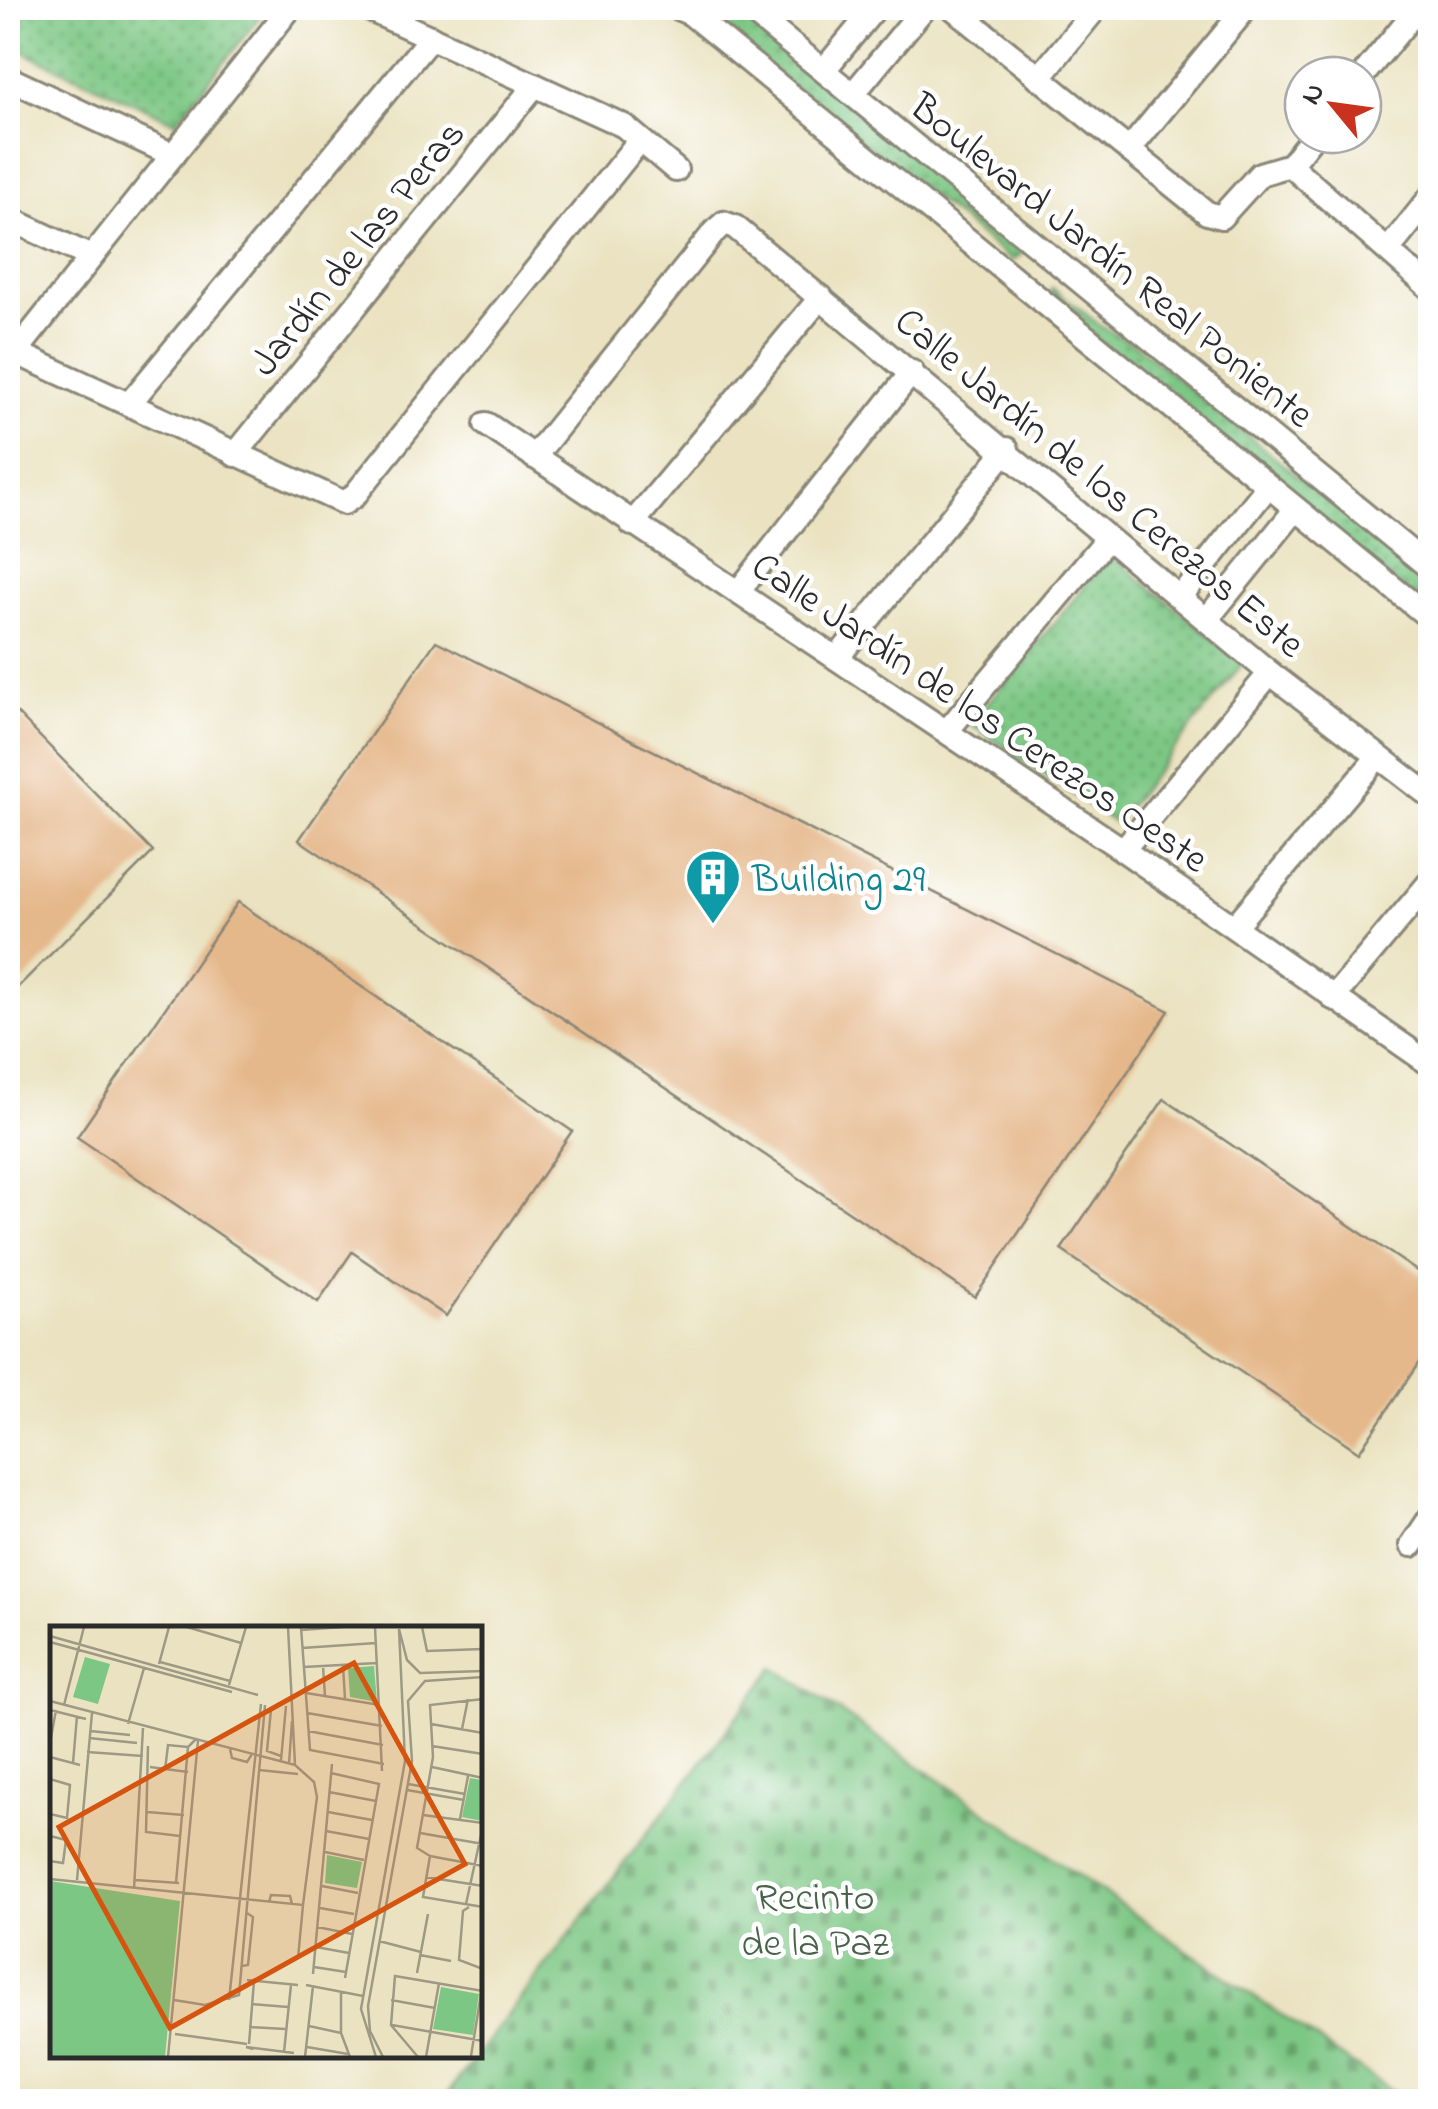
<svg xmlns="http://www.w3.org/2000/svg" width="1438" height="2109" viewBox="0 0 1438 2109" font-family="'Indie Flower',sans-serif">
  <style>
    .grass { fill: url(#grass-dots); stroke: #547958; stroke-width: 2.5 }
    .cemetery { fill: url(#cemetery-stones); stroke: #547958; stroke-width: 2.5 }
    .building { fill: #e5b88b }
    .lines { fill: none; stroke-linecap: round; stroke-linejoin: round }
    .minor-casing { stroke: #8a8676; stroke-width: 28 }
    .minor { stroke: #fff; stroke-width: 22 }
    .labels { text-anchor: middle; stroke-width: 9; stroke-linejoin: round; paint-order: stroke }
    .street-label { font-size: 40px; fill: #2b2b2b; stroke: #fff }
    .culture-label { font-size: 40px; fill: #0d838f; stroke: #fff; text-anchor: start }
    .park-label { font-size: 40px; fill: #48624a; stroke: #fff }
    .inset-road { fill: none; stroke: #9e9984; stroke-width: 2.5 }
    .view { fill: #d5540f; fill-opacity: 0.15; stroke: #d5540f; stroke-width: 5 }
    .inset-edge { fill: none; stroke: #2b2b2b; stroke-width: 5 }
  </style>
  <defs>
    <pattern id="grass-dots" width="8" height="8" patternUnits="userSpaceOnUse" patternTransform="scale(2.5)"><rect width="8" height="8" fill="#7dc784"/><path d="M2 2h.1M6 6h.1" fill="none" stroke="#67a26c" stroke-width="1.8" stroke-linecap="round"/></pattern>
    <pattern id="cemetery-stones" width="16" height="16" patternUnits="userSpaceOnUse" patternTransform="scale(2.5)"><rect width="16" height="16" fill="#7dc784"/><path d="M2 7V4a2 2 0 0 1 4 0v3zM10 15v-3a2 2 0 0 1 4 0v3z" fill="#67a26c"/></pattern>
  </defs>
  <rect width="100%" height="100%" fill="#fff"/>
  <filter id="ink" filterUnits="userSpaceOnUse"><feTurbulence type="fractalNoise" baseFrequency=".01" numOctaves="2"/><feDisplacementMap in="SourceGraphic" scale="20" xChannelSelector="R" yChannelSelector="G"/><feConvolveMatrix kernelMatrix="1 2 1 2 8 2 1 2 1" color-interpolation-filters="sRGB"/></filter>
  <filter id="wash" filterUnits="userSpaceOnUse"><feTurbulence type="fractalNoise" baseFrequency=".0048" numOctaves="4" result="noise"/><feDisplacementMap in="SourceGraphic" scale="40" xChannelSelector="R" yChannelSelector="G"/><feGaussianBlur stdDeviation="2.25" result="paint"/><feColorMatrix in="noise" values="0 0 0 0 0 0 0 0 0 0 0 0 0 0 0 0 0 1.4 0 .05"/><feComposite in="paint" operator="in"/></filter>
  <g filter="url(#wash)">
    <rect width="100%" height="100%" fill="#eae2c0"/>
    <g class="grass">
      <path d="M28,8h239l-91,114 -166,-76z"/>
      <path d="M694,8h38l294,242 -14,11z"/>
      <path d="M1052,288l50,39 33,17 295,240v27l-383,-310z"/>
      <path d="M1111,555l132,108 -128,160 -145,-99z"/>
    </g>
    <path class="cemetery" d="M775,1667l631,434h-964z"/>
    <g id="blocks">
      <g class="building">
        <path d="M436,641l733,370 -194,286 -676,-457z"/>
        <path d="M8,704l145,148 -145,145z"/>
        <path d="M238,902l334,229 -126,185 -94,-64 -34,50 -241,-165z"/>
        <path d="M1164,1099l266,181v66l-71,106 -298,-202z"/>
      </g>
    </g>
  </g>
  <g filter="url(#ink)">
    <use href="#blocks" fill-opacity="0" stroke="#8a8676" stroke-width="2.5"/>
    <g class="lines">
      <g class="minor-casing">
        <g id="minor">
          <path d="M366,8l258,118 52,44"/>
          <path d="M677,8l14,6 739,604"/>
          <path d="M747,8l683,560"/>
          <path d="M953,8l254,205 14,4 39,-43 30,-9 140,123"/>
          <path d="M824,70l51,-62"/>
          <path d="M1363,75l55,-67"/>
          <path d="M8,78l165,77"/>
          <path d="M1039,78l57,-70"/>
          <path d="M853,94l71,-86"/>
          <path d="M1129,150l117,-142"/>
          <path d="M1290,165l24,-30"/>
          <path d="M8,218l83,39"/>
          <path d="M1389,249l41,-51"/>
          <path d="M8,349l336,154 10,-7 286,-356"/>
          <path d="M16,352l274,-344"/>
          <path d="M129,404l302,-367"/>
          <path d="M486,424l637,426 307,214"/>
          <path d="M235,455l300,-370"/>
          <path d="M534,457l181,-226 9,-8 11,4 535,446 160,123"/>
          <path d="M632,524l189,-227"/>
          <path d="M738,592l174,-220"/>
          <path d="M1180,597l88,-111"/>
          <path d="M1207,619l89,-110"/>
          <path d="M837,658l170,-209"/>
          <path d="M947,731l160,-192"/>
          <path d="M1123,850l147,-177"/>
          <path d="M1234,927l143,-169"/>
          <path d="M1333,998l97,-116"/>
          <path d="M1412,1545l18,-27"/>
        </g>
      </g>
      <use href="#minor" class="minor"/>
    </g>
  </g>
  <defs>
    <g id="building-pin" transform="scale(2.875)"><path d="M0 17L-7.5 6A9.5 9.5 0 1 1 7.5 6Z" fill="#0f9aa8" stroke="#fff"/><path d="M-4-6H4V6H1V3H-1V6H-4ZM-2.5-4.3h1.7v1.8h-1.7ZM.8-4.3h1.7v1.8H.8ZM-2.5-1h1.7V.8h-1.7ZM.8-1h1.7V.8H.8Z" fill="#fff"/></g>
  </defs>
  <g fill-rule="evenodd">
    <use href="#building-pin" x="713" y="877"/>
  </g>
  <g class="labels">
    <g class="street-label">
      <text transform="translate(356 247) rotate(-51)" y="14">Jardín de las Peras</text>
      <text transform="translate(1113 259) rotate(39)" y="14">Boulevard Jardín Real Poniente</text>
      <text transform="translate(1101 481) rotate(40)" y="14">Calle Jardín de los Cerezos Este</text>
      <text transform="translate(981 711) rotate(34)" y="14">Calle Jardín de los Cerezos Oeste</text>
    </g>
    <g class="culture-label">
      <text x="752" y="891">Building 29</text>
    </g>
    <g class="park-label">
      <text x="815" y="1909">Recinto<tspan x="815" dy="46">de la Paz</tspan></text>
    </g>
  </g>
  <g transform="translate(50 1626)">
    <rect width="432" height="432" fill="#eae2c0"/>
    <path d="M324,40l3,36 -27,-5 -2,-29zM420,152l12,2v41l-20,-4zM277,229l35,7 -5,26 -32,-5zM391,361l38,7 -6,41 -40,-6z" fill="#7dc784"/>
    <path d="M0,255l130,20 -15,156h-115z" fill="#7dc784"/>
    <path d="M35,31l25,7 -12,40 -25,-7z" fill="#7dc784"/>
    <path class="inset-road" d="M137,1l54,16M238,1l7,138M251,1l9,123 74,14M325,1l7,144M372,1l5,24 56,-2M349,3l8,31 13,13 63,-2M251,4l41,-3M0,10l208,59M0,16l182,50M252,22l74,-5M110,36l70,19M109,38l10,-37M273,40l2,30M293,40l2,33M254,41l73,-4M179,59l17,-58M256,67l74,12M433,73l-53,6 3,52 -16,91 13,8 -7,41 60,10M0,75l245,64 19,17 3,15 -14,108 -253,-26M14,79l20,-78M229,79l-8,5 -4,41 14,5M0,84l36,9M257,87l75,13M78,98l16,-56M381,98l52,9M412,103l6,-30M40,105l40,4M258,105l75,14M39,112l48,5M0,117l6,-33M98,120l-2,86 34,4M382,120l51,8M180,123l2,9 15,4 5,-8M37,126l56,4M0,131l30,8M231,134l5,-54M23,137l4,-47M239,138l3,-43M100,141l38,5M382,141l51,11M115,144l3,-25 20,2M209,144l39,4M281,147l48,11 -34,194M0,153l20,6 -3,33 -17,-4M358,158l57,10M357,164l57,10M279,166l47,9M97,186l37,3M278,186l44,8M373,189l60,8M410,193l8,-43M276,205l43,8M370,207l63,11M0,210l16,4 -3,23 -13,-2M275,226l39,8M380,230l53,10M376,251l57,9M27,254l15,-167M85,254l44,3M126,257l12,-136 7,-7M272,260l36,7M84,263l9,-161M219,276l2,-7 19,1 2,8M416,278l17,-78M419,281l-6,4 -4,49 24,9M270,282l34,6M267,301l35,7M329,315l42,11M266,321l33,6M370,329l31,6M248,332l5,-53M192,340l6,-1 5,-48 -6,-4M264,341l32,5M367,347l11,-59M263,348l19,-210M197,354l51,5M256,359l57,11M291,366v41l9,24M124,374l31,5 34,-10 26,-290M179,374l32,-296M341,374l44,8M202,378l36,3M342,399l91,16M259,400l32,7M199,401l36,2M125,408l72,10M199,418l5,-63M257,421l41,7M203,423l-7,-2 48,6M234,426l7,-67M421,430l11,-68M118,431l30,-316M255,431l8,-71M326,431l-15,-48 44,-248 -6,-132M333,431l-13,-26 -2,-25 44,-245 -4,-60 17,-20 58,-4M368,431l-27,-32 4,-49 88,15M376,431l13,-74"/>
    <path class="view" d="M304,37l111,201 -295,164 -111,-201z"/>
    <rect width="432" height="432" class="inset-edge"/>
  </g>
  <rect width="1438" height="2109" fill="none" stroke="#fff" stroke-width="40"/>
  <g transform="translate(1333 105) rotate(299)"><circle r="48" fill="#ffffff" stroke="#aaaaaa" stroke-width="2.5"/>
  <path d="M0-8L18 38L0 25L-18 38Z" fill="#c8321e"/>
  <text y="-15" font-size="28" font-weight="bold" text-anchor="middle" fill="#2b2b2b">N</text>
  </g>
</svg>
